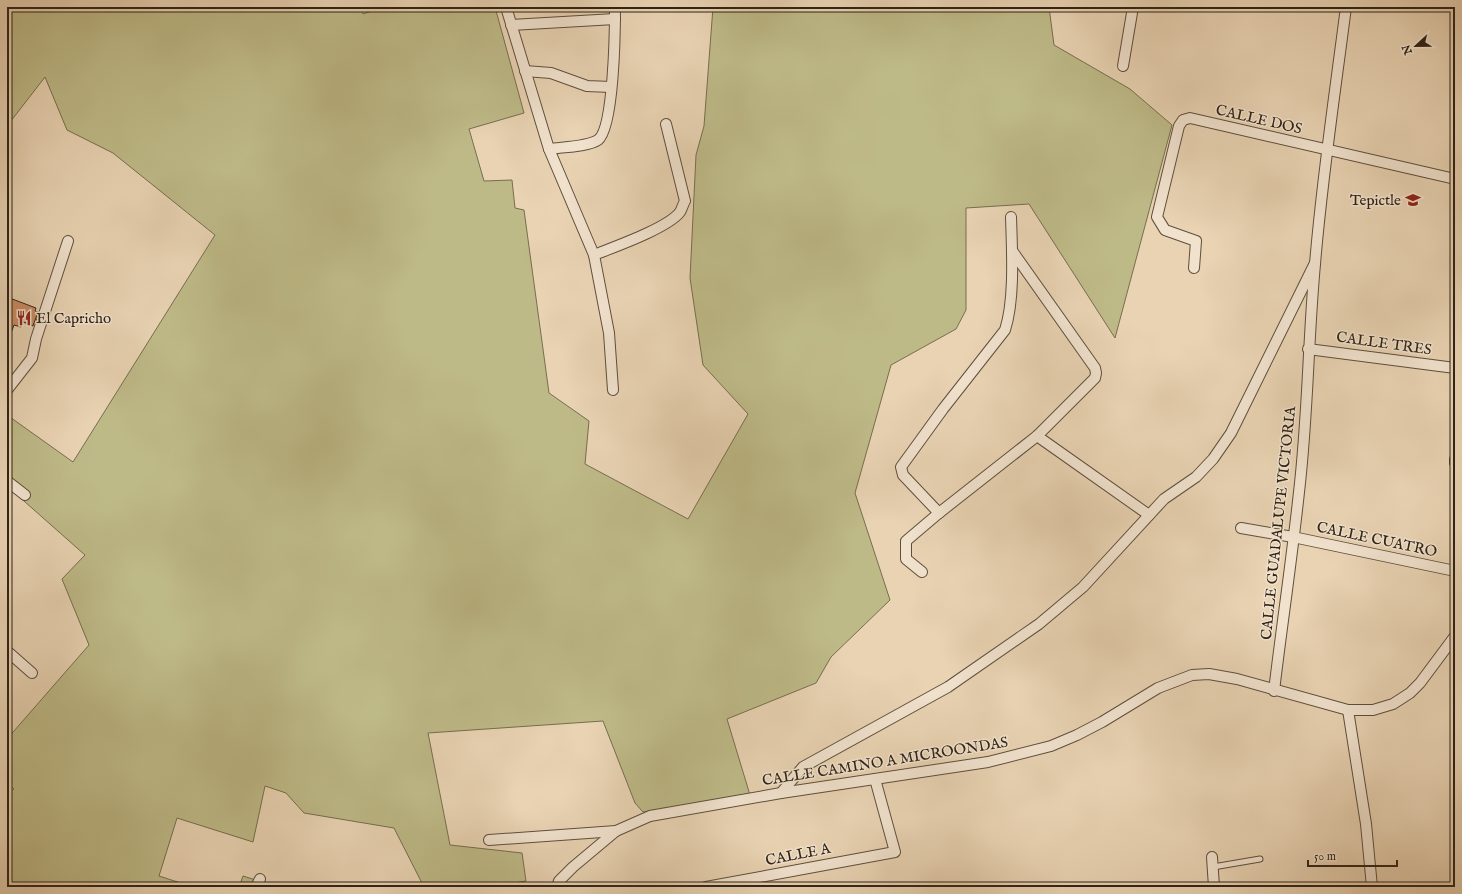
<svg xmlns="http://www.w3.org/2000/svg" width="1462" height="894" viewBox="0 0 1462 894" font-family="'IM FELL English',serif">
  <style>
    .green { fill: #beba88; stroke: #766e4f }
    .building { fill: #cc8c64; stroke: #2f2316 }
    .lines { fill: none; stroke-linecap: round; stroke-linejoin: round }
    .service-casing { stroke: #5e4f3d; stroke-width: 7 }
    .minor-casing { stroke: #5e4f3d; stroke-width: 12 }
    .service { stroke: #f1e2ce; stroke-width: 5 }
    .minor { stroke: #f1e2ce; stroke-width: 10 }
    .labels { text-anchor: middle; stroke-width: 3; stroke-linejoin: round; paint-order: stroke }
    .street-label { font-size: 15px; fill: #2f2316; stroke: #f1e2ce }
    .poi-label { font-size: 15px; fill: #2f2316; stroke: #f1e2ce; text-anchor: end }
  </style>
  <rect width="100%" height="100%" fill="#e9d3b3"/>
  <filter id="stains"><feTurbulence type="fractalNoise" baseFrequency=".005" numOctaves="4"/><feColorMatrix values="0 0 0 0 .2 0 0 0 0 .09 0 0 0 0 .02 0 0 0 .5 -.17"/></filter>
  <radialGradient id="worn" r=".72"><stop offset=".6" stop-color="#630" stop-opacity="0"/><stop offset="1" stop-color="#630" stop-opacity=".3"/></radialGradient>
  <g class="green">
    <path d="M7,7h354l2,7 20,-7h112l29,106 -55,16 15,52 28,-1 3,28 9,2 25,183 40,28 -4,43 103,55 60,-105 -45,-49 -13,-87 6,-123 8,-29 9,-119h336l5,38 76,44 42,36 -57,213 -86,-134 -63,4v102l-10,19 -65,36 -36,128 35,107 -59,57 -15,26 -89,36 23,76 -107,17 -8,-9 -32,-82 -175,12 22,112 72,8 4,28 -36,6h-66l-30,-59 -90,-15 -18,-20 -21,-7 -12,56 -76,-24 -18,58 34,11h-186v-93l7,-5 -7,-6v-44l82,-94 -27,-66 23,-24 -78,-69v-71l66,47 142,-227 -102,-82 -46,-23 -22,-53 -38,49z"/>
    <path d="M243,876l35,11h-39z"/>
  </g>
  <path class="building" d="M7,297l29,11 -1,3 3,1 -5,14 -10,-4 -2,5 -7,-2 -6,16h-1z"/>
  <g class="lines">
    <g class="service-casing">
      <path id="service" d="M1213,867l47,-8"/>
    </g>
    <g class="minor-casing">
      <g id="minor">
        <path d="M506,7l43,142 45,106 15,78 4,57"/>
        <path d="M511,25l104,-6"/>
        <path d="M1123,66l10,-59"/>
        <path d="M525,71l26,2 36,13 24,1"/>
        <path d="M549,149c13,-2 38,-2 49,-9 16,-12 17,-110 17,-133"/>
        <path d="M594,255c20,-8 74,-27 86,-43 2,-3 3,-8 5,-11l-19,-77"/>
        <path d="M1194,268l2,-27 -31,-11 -8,-13 22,-91 4,-6 7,-2 265,61"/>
        <path d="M1308,349l147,19"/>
        <path d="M7,390l25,-32 4,-19 32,-98"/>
        <path d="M1037,436l112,79"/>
        <path d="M1455,459v4"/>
        <path d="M7,481l18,14"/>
        <path d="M939,513l-36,-38 -2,-8 42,-58 62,-79c10,-31 7,-80 6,-113"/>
        <path d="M1241,528l52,9 162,34"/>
        <path d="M922,572l-16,-13v-18l33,-28 98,-77 58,-58 1,-5 -1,-5 -82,-116"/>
        <path d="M7,651l25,22"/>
        <path d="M1274,691c8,-67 18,-133 25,-199 9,-76 9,-152 16,-228 7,-86 20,-171 31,-257"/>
        <path d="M1348,710l18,114 6,63"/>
        <path d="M781,793l22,-26 145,-80 91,-63 44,-37 81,-88 32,-22 17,-18 18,-26 84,-170"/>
        <path d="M489,840l127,-9"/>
        <path d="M1212,857l2,30"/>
        <path d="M256,887l4,-8"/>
        <path d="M557,887l2,-6 14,-14 43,-36 34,-15 131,-23 207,-31 63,-16 26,-11 25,-13 56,-34 34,-13 17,-1 28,5 111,31h25l20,-6 17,-11 10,-10 35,-47"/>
        <path d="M706,887l189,-35 -20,-73"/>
      </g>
    </g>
    <use href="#service" class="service"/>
    <use href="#minor" class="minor"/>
  </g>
  <defs>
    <g id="school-bare" transform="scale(1.2)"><path d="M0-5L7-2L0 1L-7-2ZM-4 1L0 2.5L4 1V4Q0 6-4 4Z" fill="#8f2418" stroke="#f1e2ce" stroke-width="2.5" paint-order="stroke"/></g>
    <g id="restaurant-bare" transform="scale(1.2)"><path d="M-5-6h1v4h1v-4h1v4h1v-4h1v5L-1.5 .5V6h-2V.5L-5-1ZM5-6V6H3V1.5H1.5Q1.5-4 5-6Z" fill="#8f2418" stroke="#f1e2ce" stroke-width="2.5" paint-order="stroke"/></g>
  </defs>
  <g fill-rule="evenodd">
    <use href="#school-bare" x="1413" y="200"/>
    <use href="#restaurant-bare" x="24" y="318"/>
  </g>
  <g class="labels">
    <g class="street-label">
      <text transform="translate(1259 119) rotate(13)" y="5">CALLE DOS</text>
      <text transform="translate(1384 343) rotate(8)" y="5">CALLE TRES</text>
      <text transform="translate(1278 523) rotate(-84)" y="5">CALLE GUADALUPE VICTORIA</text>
      <text transform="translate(1377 539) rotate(12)" y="5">CALLE CUATRO</text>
      <text transform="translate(885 761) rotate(-9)" y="5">CALLE CAMINO A MICROONDAS</text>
      <text transform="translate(798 854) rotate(-11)" y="5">CALLE A</text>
    </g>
    <g class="poi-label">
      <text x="1401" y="205">Tepictle</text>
      <text x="36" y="323" text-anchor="start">El Capricho</text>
    </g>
  </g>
  <rect width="1462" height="894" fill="none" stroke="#e9d3b3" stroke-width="24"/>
  <rect x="8" y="8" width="1446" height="878" fill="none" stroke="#2f2316" stroke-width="2"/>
  <rect x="12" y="12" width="1438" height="870" fill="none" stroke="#2f2316"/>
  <g transform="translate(1416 46) rotate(248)" stroke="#f1e2ce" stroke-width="3" paint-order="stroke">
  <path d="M0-3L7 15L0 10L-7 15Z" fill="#2f2316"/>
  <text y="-6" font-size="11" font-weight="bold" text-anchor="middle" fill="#2f2316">N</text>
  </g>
  <path d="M1308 860v6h89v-6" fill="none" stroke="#2f2316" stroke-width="2"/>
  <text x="1314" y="860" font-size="12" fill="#2f2316" stroke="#f1e2ce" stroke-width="3" paint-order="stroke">50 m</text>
  <rect width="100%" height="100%" filter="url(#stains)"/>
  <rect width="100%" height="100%" fill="url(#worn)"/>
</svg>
